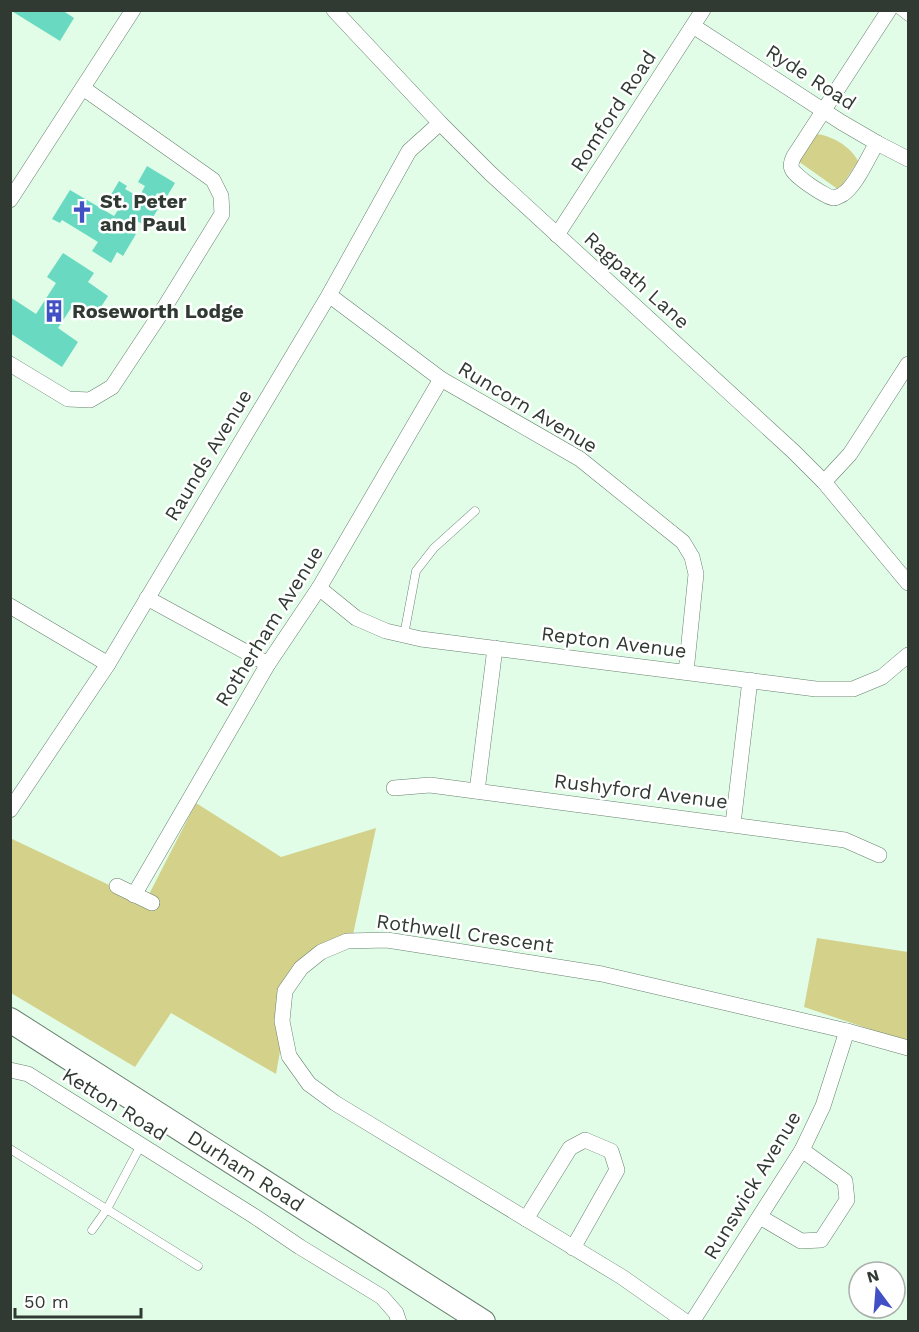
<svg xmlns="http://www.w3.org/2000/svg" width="919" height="1332" viewBox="0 0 919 1332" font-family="'Work Sans',sans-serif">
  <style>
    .green { fill: #d4d18b }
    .building { fill: #69dac1 }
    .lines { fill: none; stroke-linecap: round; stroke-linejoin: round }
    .service-casing { stroke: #68816f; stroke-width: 9 }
    .minor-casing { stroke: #68816f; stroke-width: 16 }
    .primary-casing { stroke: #68816f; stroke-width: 26 }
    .service { stroke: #fff; stroke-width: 8 }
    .minor { stroke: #fff; stroke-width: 15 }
    .primary { stroke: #fff; stroke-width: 24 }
    .labels { text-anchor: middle; stroke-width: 5; stroke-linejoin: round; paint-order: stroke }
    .street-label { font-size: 20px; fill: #303a33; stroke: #fff }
    .poi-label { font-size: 20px; font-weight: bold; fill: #303a33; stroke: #fff; text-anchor: start }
  </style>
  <rect width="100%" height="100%" fill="#e1fde8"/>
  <g class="green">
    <path d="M815,134c16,1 35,12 43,27l-19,29 -41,-29z"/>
    <path d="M196,803l85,54 95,-29 -24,111 -57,29 -19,106 -105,-61 -36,54 -124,-74 -1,-155 135,64z"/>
    <path d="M817,938l91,14v90l-104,-35z"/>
  </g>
  <g class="building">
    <path d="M10,10h52l12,8 -14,23z"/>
    <path d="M147,166l28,17 -9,15 -9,-5 -6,11 7,5 -11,18 -10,-6 -6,10 5,3 -13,22 -6,-4 -6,11 -19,-12 6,-9 -36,-22 -2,3 -8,-4 18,-29 44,26 6,-9 -12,-7 11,-19 8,5 -2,3 14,8 6,-11 -7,-4z"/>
    <path d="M63,253l31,20 -6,9 20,14 -16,25 -21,-13 -13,20 20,14 -16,25 -52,-34v-36l26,17 20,-31 -9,-6z"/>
  </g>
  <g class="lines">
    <g class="service-casing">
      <g id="service">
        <path d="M899,10l9,7"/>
        <path d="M404,635l12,-64 18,-23 41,-37"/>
        <path d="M10,1149l188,117"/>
        <path d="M92,1230l15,-21 34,-64"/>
      </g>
    </g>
    <g class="minor-casing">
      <g id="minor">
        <path d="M334,10l106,113 50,50 304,279 30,30 84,101"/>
        <path d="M693,26l148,96 36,21 31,16"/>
        <path d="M877,143c-9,14 -21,43 -34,51 -1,1 -8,4 -9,4 -7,0 -40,-22 -42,-29 -2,-4 0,-9 2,-13l95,-146"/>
        <path d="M10,200l123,-190"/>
        <path d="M557,235l146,-225"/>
        <path d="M329,295l112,84 139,80 103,83 9,15 4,17 -10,98"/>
        <path d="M10,364l58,35 22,1 22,-13 49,-74 61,-99 -1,-18 -8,-16 -130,-92"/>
        <path d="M824,482l26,-28 58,-90"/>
        <path d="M319,588l37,30 30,13 35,8 395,50h37l29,-12 26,-22"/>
        <path d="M147,598l121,66"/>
        <path d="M10,606l98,58"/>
        <path d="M394,788l36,-3 415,55 34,15"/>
        <path d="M477,791l18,-143"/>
        <path d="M10,810l98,-146 221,-369 80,-144 31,-28"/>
        <path d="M733,824l17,-144"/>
        <path d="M117,886l35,17"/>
        <path d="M134,895l134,-231 51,-76 122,-209"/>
        <path d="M10,1070l18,4 226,142 46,31 82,50 14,16 3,9"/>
        <path d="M760,1217l41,24 20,-1 26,-40 -2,-19 -43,-31"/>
        <path d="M526,1219l44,-71 15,-8 26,11 6,19 -44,78"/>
        <path d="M686,1322l-64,-45 -287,-174 -26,-19 -20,-28 -7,-35 3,-30 16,-23 20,-16 26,-11 40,-1 215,34 245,57 61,17"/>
        <path d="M692,1322l110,-172 21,-44 24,-75"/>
      </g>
    </g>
    <g class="primary-casing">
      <g id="primary">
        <path id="s1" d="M10,1020l473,302"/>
      </g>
    </g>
    <use href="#service" class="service"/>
    <use href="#minor" class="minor"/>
    <use href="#primary" class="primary"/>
  </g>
  <defs>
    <g id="church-bare" transform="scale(1.8)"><path d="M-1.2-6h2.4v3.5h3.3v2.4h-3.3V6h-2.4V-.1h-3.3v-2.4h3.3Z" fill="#4151c5" stroke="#fff" stroke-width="2.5" paint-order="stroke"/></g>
    <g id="building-bare" transform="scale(1.8)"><path d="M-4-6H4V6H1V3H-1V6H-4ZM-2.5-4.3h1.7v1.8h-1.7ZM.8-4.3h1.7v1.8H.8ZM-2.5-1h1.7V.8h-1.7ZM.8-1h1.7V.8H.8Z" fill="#4151c5" stroke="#fff" stroke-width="2.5" paint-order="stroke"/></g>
  </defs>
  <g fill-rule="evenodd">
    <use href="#church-bare" x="82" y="212"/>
    <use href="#building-bare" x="54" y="311"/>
  </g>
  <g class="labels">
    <g class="street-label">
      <text transform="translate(811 77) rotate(33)" y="7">Ryde Road</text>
      <text transform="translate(613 111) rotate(-57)" y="7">Romford Road</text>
      <text transform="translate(637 280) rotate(42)" y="7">Ragpath Lane</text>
      <text transform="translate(528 407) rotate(31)" y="7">Runcorn Avenue</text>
      <text transform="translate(208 455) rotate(-59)" y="7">Raunds Avenue</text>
      <text transform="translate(269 626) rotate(-58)" y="7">Rotherham Avenue</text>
      <text transform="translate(614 642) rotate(7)" y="7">Repton Avenue</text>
      <text transform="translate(641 791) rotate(7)" y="7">Rushyford Avenue</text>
      <text transform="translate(465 933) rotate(8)" y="7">Rothwell Crescent</text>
      <text transform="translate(115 1104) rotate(32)" y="7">Ketton Road</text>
      <text dy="7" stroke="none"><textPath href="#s1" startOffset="280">Durham Road</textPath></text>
      <text transform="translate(752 1185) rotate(-59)" y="7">Runswick Avenue</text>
    </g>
    <g class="poi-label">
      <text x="100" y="208">St. Peter<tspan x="100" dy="23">and Paul</tspan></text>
      <text x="72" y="318">Roseworth Lodge</text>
    </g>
  </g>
  <rect width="919" height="1332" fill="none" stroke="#303a33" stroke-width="24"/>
  <g transform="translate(877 1290) rotate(344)"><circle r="28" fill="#ffffff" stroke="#acb0ad" stroke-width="1.5"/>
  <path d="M0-4.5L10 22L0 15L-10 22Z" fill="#4151c5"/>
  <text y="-9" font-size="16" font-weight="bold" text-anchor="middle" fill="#303a33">N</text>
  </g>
  <path d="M15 1308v9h126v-9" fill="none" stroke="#303a33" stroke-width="3"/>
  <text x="24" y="1308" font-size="18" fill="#303a33" stroke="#ffffff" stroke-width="4.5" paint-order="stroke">50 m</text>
</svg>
